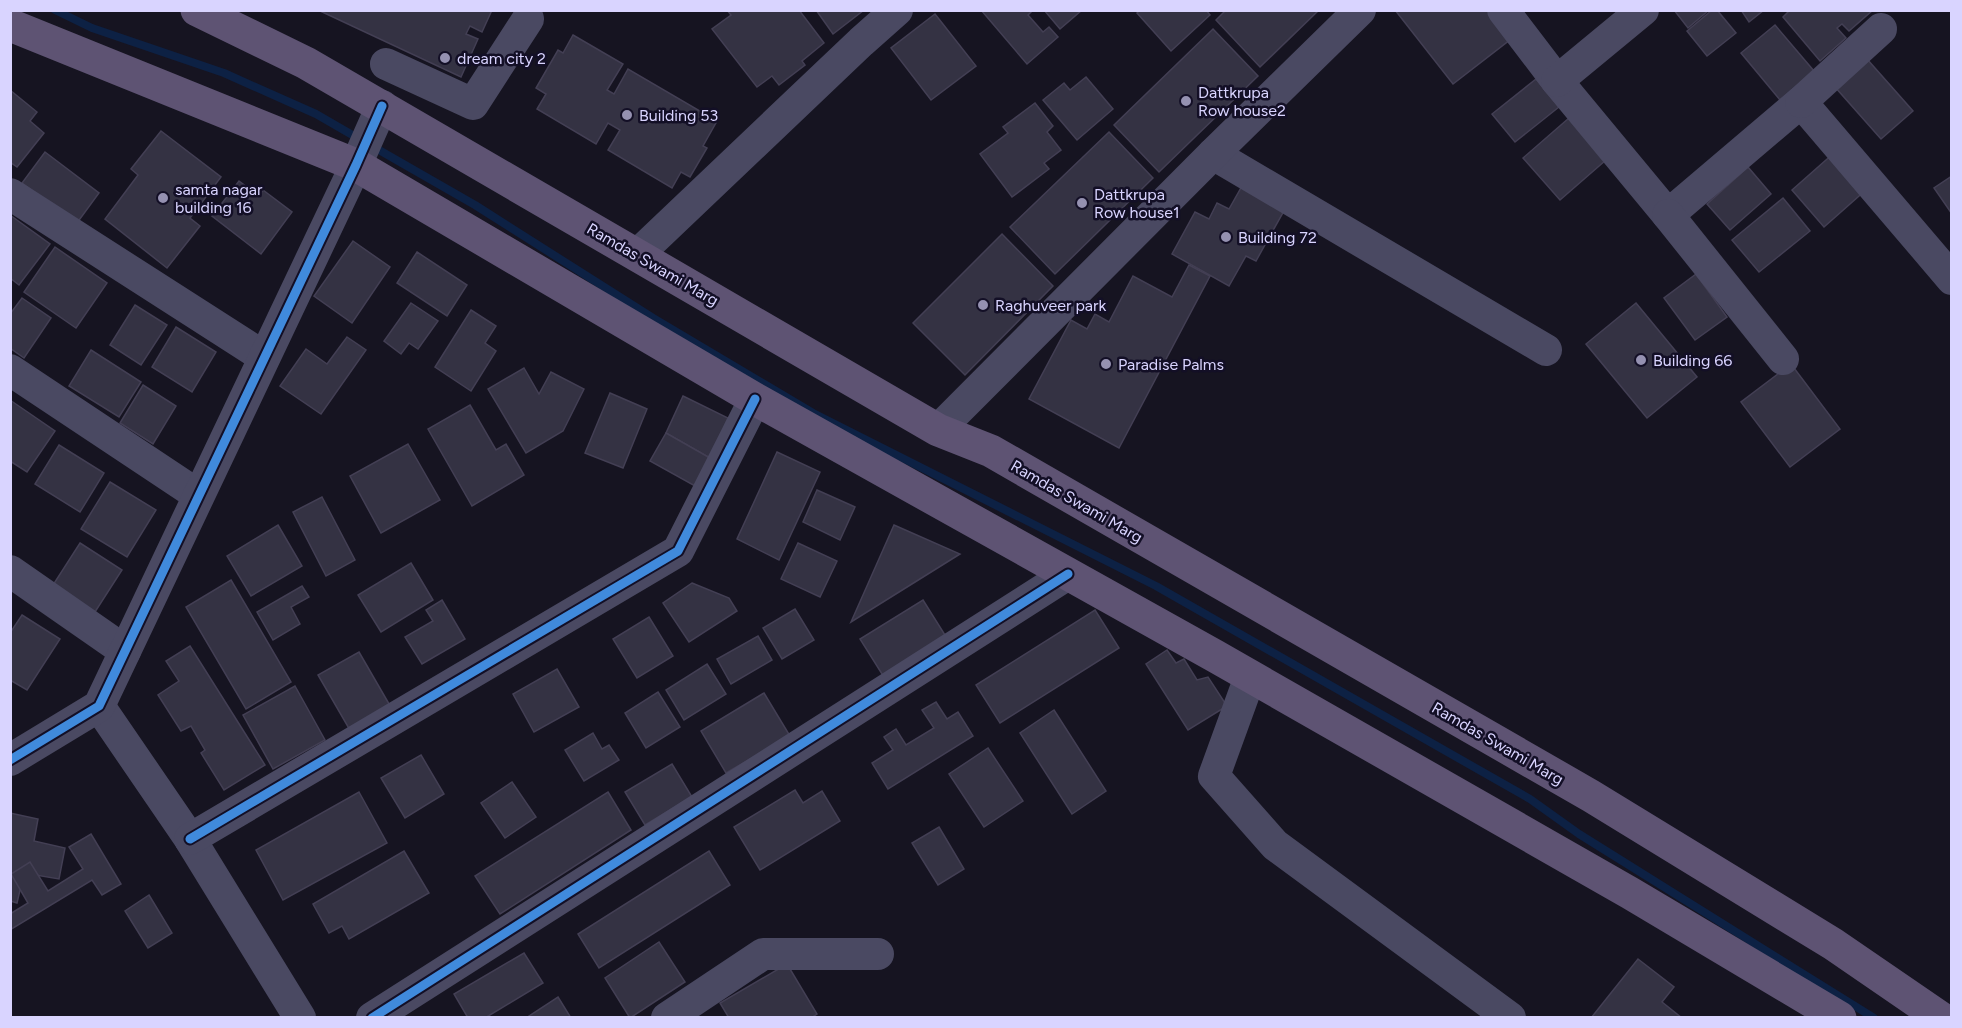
<svg xmlns="http://www.w3.org/2000/svg" width="1962" height="1028" viewBox="0 0 1962 1028" font-family="Figtree,sans-serif">
  <style>
    .lines { fill: none; stroke-linecap: round; stroke-linejoin: round }
    .stream { stroke: #0d2144; stroke-width: 8 }
    .building { fill: #343243; stroke: #433f54; stroke-width: 1.5 }
    .minor { stroke: #4a4962; stroke-width: 32 }
    .major { stroke: #5e5373; stroke-width: 33 }
    .cycleway-casing { stroke: #130f26; stroke-width: 13 }
    .cycleway { stroke: #408adc; stroke-width: 9 }
    .poi-dot { fill: #9591b1; stroke: #130f26; stroke-width: 2 }
    .labels { text-anchor: middle; stroke-width: 5; stroke-linejoin: round; paint-order: stroke }
    .poi-label { font-size: 16px; fill: #d9d4ff; stroke: #130f26; text-anchor: start }
    .street-label { font-size: 16px; fill: #d9d4ff; stroke: #130f26 }
  </style>
  <rect width="100%" height="100%" fill="#161421"/>
  <g class="lines">
    <g class="stream">
      <path d="M55,10l37,18 132,45 92,41 45,26"/>
      <path d="M372,146l103,59 178,113 160,95 343,173 374,213 49,35 295,184"/>
    </g>
  </g>
  <g class="building">
    <path d="M318,10h174l-10,22 -12,-6 -4,8 12,5 -17,38z"/>
    <path d="M727,10h72l25,33 -22,18 3,4 -26,20 -7,-9 -15,11 -45,-58 19,-14z"/>
    <path d="M816,10h48l-31,24z"/>
    <path d="M981,10h52l-5,5 15,17 6,-5 9,10 -31,27z"/>
    <path d="M1044,10h38l-22,19z"/>
    <path d="M1140,10h66l4,5 -39,36 -34,-38z"/>
    <path d="M1226,10h93l-59,57 -44,-47z"/>
    <path d="M1395,10h93l23,29 -58,45z"/>
    <path d="M1674,10h35l-21,18z"/>
    <path d="M1712,10h5l19,23 -29,23 -20,-25z"/>
    <path d="M1741,10h23l-15,12z"/>
    <path d="M1790,10h83l-24,21 -7,-7 -5,4 9,10 -26,23 -37,-44z"/>
    <path d="M935,14l41,52 -45,34 -40,-52z"/>
    <path d="M1775,25l39,46 -34,29 -39,-47z"/>
    <path d="M1213,29l45,47 -99,96 -45,-47z"/>
    <path d="M573,35l50,29 -16,26 7,4 14,-25 89,52 -14,25 4,2 -17,29 -9,-5 -9,16 -64,-38 12,-20 -12,-7 -12,21 -59,-35 9,-15 -10,-6 22,-38 5,3z"/>
    <path d="M1867,59l46,52 -32,28 -46,-52z"/>
    <path d="M1086,77l27,32 -36,31 -34,-40 21,-17 6,7z"/>
    <path d="M1536,79l23,28 -44,35 -23,-28z"/>
    <path d="M10,90l27,22 -7,9 14,12 -27,34 -7,-5z"/>
    <path d="M1035,103l18,23 -6,6 14,18 -17,13 5,6 -37,28 -32,-43 28,-21 -5,-6z"/>
    <path d="M1569,118l37,42 -46,40 -37,-42z"/>
    <path d="M161,131l60,46 -31,41 10,8 -33,42 -62,-49 33,-44 -7,-6z"/>
    <path d="M1109,132l44,46 -98,96 -45,-47z"/>
    <path d="M45,152l54,41 -22,30 -55,-40z"/>
    <path d="M1835,152l32,37 -43,38 -32,-37z"/>
    <path d="M1748,167l23,27 -41,36 -23,-26z"/>
    <path d="M1952,176v38l-18,-26z"/>
    <path d="M239,181l20,15 4,-6 29,22 -31,42 -49,-38z"/>
    <path d="M1242,186l43,23 -29,52 -10,-5 -17,30 -57,-32 23,-42 14,7 8,-16 12,6z"/>
    <path d="M1783,198l27,33 -51,41 -27,-32z"/>
    <path d="M10,215l40,29 -31,41 -9,-7z"/>
    <path d="M1002,234l51,52 -88,89 -52,-52z"/>
    <path d="M353,241l37,26 -38,56 -38,-27z"/>
    <path d="M55,247l52,36 -31,45 -52,-36z"/>
    <path d="M417,252l50,33 -20,31 -50,-33z"/>
    <path d="M1189,265l21,11 -91,172 -90,-49 42,-79 16,9 8,-15 14,8 24,-46 39,21z"/>
    <path d="M1696,274l31,43 -32,23 -31,-42z"/>
    <path d="M22,298l29,20 -27,40 -14,-10v-34z"/>
    <path d="M411,303l27,18 -20,28 -9,-6 -8,11 -17,-13z"/>
    <path d="M1636,303l61,74 -50,41 -61,-74z"/>
    <path d="M135,305l32,20 -26,40 -31,-20z"/>
    <path d="M471,310l25,16 -11,17 11,8 -25,40 -36,-24z"/>
    <path d="M176,327l40,25 -24,40 -40,-25z"/>
    <path d="M347,337l19,13 -45,64 -41,-28 26,-37 21,15z"/>
    <path d="M91,350l50,32 -22,35 -50,-31z"/>
    <path d="M1791,364l49,65 -50,38 -49,-65z"/>
    <path d="M524,368l15,26 12,-22 33,17 -21,42 -37,22 -38,-64z"/>
    <path d="M143,385l33,21 -23,38 -33,-21z"/>
    <path d="M610,393l37,16 -24,59 -38,-15z"/>
    <path d="M683,396l45,22 -18,40 -44,-25z"/>
    <path d="M10,400l45,31 -28,41 -17,-11z"/>
    <path d="M470,405l26,45 10,-6 18,31 -52,31 -44,-77z"/>
    <path d="M666,433l44,25 -15,28 -45,-25z"/>
    <path d="M408,444l32,56 -59,33 -31,-57z"/>
    <path d="M59,445l45,28 -24,39 -45,-28z"/>
    <path d="M777,452l43,20 -41,88 -42,-21z"/>
    <path d="M110,482l46,28 -29,47 -46,-28z"/>
    <path d="M817,490l38,17 -15,33 -37,-18z"/>
    <path d="M322,497l33,63 -29,16 -33,-64z"/>
    <path d="M278,525l24,41 -51,30 -24,-40z"/>
    <path d="M894,525l66,29 -109,68z"/>
    <path d="M80,543l42,27 -27,42 -42,-27z"/>
    <path d="M798,543l39,18 -17,36 -39,-18z"/>
    <path d="M411,563l22,37 -52,32 -23,-37z"/>
    <path d="M231,580l60,102 -45,27 -60,-102z"/>
    <path d="M692,583l37,15 8,13 -48,31 -26,-39z"/>
    <path d="M302,586l7,11 -18,10 9,17 -27,16 -16,-28z"/>
    <path d="M442,600l23,39 -43,25 -17,-27 28,-16 -7,-11z"/>
    <path d="M923,600l27,43 -63,39 -27,-43z"/>
    <path d="M795,609l19,31 -32,19 -19,-31z"/>
    <path d="M1095,610l24,38 -119,75 -24,-38z"/>
    <path d="M22,615l38,24 -33,51 -17,-10v-47z"/>
    <path d="M649,617l24,39 -36,22 -24,-39z"/>
    <path d="M758,636l14,24 -41,24 -14,-25z"/>
    <path d="M190,646l75,119 -41,25 -23,-37 4,-3 -14,-24 -10,5 -23,-36 21,-14 -13,-20z"/>
    <path d="M1167,650l9,13 8,-4 13,21 11,-3 19,29 -39,24 -42,-66z"/>
    <path d="M359,652l33,57 -41,23 -33,-57z"/>
    <path d="M707,664l19,30 -42,26 -18,-30z"/>
    <path d="M557,669l22,38 -45,25 -21,-38z"/>
    <path d="M295,686l30,54 -52,29 -30,-54z"/>
    <path d="M658,692l22,35 -34,21 -21,-35z"/>
    <path d="M764,693l26,43 -64,37 -25,-42z"/>
    <path d="M936,702l11,17 11,-7 15,24 -85,53 -16,-26 21,-13 -9,-13 12,-8 10,16 28,-17 -12,-18z"/>
    <path d="M1054,710l52,81 -34,23 -52,-81z"/>
    <path d="M593,733l9,16 7,-4 10,15 -35,21 -19,-31z"/>
    <path d="M988,748l35,53 -39,26 -35,-53z"/>
    <path d="M421,755l23,39 -39,24 -24,-40z"/>
    <path d="M672,764l20,33 -47,28 -20,-33z"/>
    <path d="M512,782l24,35 -31,21 -24,-35z"/>
    <path d="M795,790l8,13 19,-12 18,30 -80,49 -26,-43z"/>
    <path d="M359,792l28,51 -104,57 -27,-50z"/>
    <path d="M608,792l23,38 -131,84 -25,-38z"/>
    <path d="M10,813l28,6 -4,22 31,7 -6,31 -35,-6 -7,30 -7,-2z"/>
    <path d="M939,827l25,42 -26,16 -26,-42z"/>
    <path d="M91,834l30,50 -19,11 -10,-15 -82,50v-16l18,-11 -17,-29 19,-12 18,29 35,-22 -14,-22z"/>
    <path d="M404,851l25,42 -80,46 -7,-13 -13,7 -16,-29z"/>
    <path d="M709,851l21,34 -131,83 -21,-34z"/>
    <path d="M149,895l23,38 -24,15 -23,-37z"/>
    <path d="M659,942l26,40 -55,36 -25,-40z"/>
    <path d="M524,953l19,30 -58,35h-17l-14,-24z"/>
    <path d="M1638,959l36,28 -12,15 20,16h-91z"/>
    <path d="M787,964l30,50 -6,4h-82l-9,-15z"/>
    <path d="M558,997l13,21h-45z"/>
  </g>
  <g class="lines">
    <g class="minor">
      <path d="M1503,10l54,71 111,134 133,-113 151,177"/>
      <path d="M386,64l87,40 55,-85"/>
      <path d="M1557,81l86,-71"/>
      <path d="M1801,102l80,-73"/>
      <path d="M1213,154l333,196"/>
      <path d="M10,194l254,163"/>
      <path d="M1668,215l115,144"/>
      <path d="M637,255l224,-213 36,-32"/>
      <path d="M10,370l188,125"/>
      <path d="M938,430l275,-276 147,-144"/>
      <path d="M10,571l115,80"/>
      <path d="M1250,677l-36,99 61,69 235,173"/>
      <path d="M99,706l91,133 110,179"/>
      <path d="M10,760l89,-54 257,-541 26,-59"/>
      <path d="M190,839l488,-288 77,-152"/>
      <path d="M372,1018l696,-444"/>
      <path d="M667,1018l96,-64h115"/>
    </g>
    <g class="major">
      <path d="M197,10l109,53 632,367 53,21 600,345 242,148 108,74"/>
      <path d="M10,25l346,140 399,234 460,257 415,237 210,125"/>
    </g>
    <g class="cycleway-casing">
      <g id="cycleway">
        <path d="M10,760l89,-54 257,-541 26,-59"/>
        <path d="M190,839l488,-288 77,-152"/>
        <path d="M372,1018l696,-444"/>
      </g>
    </g>
    <use href="#cycleway" class="cycleway"/>
  </g>
  <g class="poi-dot">
    <circle cx="445" cy="58" r="6"/>
    <circle cx="1186" cy="101" r="6"/>
    <circle cx="627" cy="115" r="6"/>
    <circle cx="163" cy="198" r="6"/>
    <circle cx="1082" cy="203" r="6"/>
    <circle cx="1226" cy="237" r="6"/>
    <circle cx="983" cy="305" r="6"/>
    <circle cx="1641" cy="360" r="6"/>
    <circle cx="1106" cy="364" r="6"/>
  </g>
  <g class="labels">
    <g class="poi-label">
      <text x="457" y="64">dream city 2</text>
      <text x="1198" y="98">Dattkrupa<tspan x="1198" dy="18">Row house2</tspan></text>
      <text x="639" y="121">Building 53</text>
      <text x="175" y="195">samta nagar<tspan x="175" dy="18">building 16</tspan></text>
      <text x="1094" y="200">Dattkrupa<tspan x="1094" dy="18">Row house1</tspan></text>
      <text x="1238" y="243">Building 72</text>
      <text x="995" y="311">Raghuveer park</text>
      <text x="1653" y="366">Building 66</text>
      <text x="1118" y="370">Paradise Palms</text>
    </g>
    <g class="street-label">
      <text transform="translate(653 264) rotate(30)" y="6">Ramdas Swami Marg</text>
      <text transform="translate(1077 501) rotate(30)" y="6">Ramdas Swami Marg</text>
      <text transform="translate(1498 743) rotate(30)" y="6">Ramdas Swami Marg</text>
    </g>
  </g>
  <rect width="1962" height="1028" fill="none" stroke="#d9d4ff" stroke-width="24"/>
</svg>
